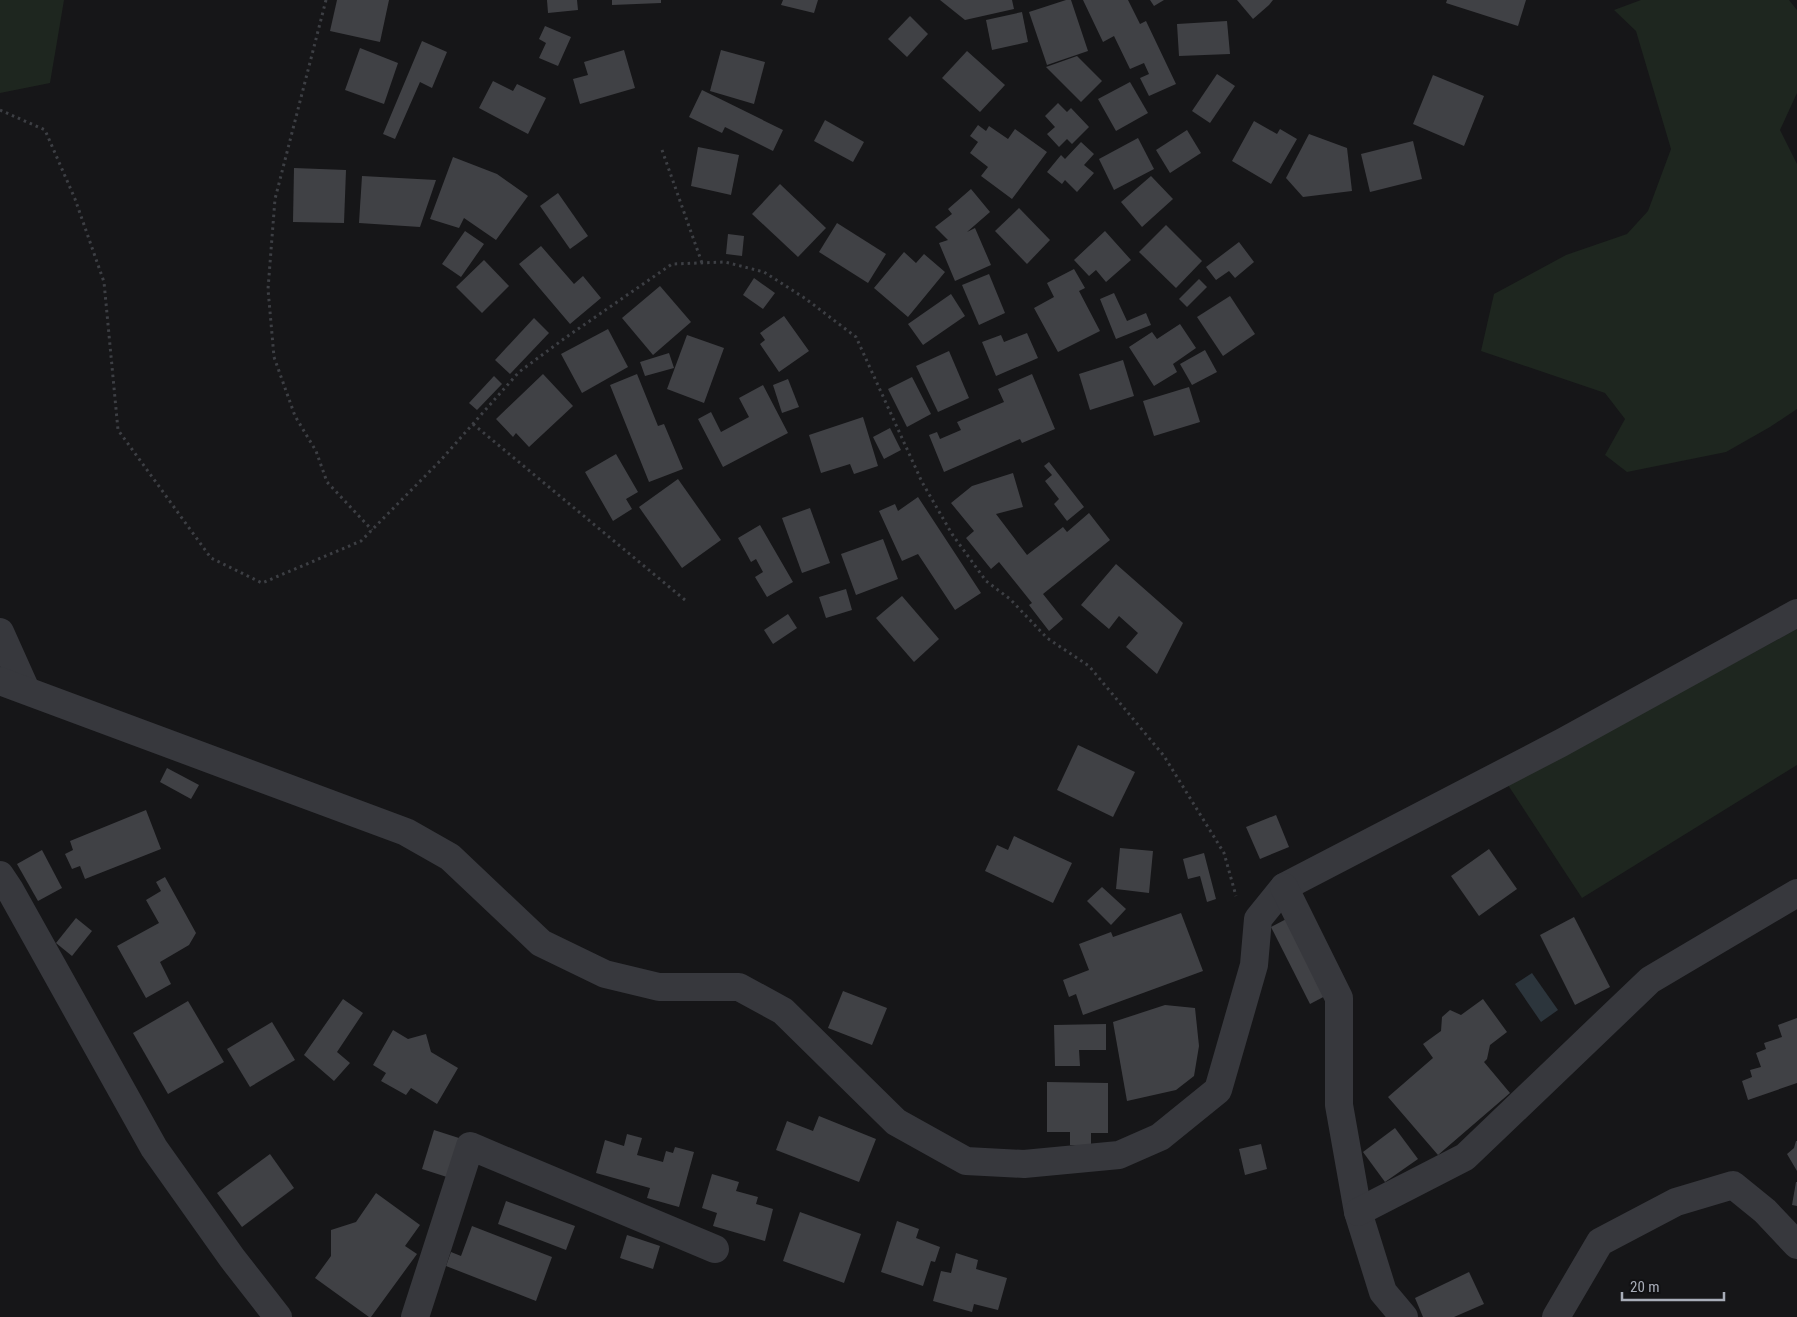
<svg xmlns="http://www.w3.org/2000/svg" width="1797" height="1317" viewBox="0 0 1797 1317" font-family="'Roboto Condensed',sans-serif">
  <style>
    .green { fill: #1e261f }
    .water { fill: #2c353c }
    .building { fill: #404145 }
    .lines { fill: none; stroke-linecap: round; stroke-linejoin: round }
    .path { stroke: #3d3f44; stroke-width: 3; stroke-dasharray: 2.5 4; stroke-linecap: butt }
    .minor { stroke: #37383d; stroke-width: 28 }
    .tertiary { stroke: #37383d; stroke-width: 28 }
  </style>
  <rect width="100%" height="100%" fill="#161618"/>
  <g class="green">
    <path d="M0,0h64l-14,83 -50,10z"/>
    <path d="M1641,0h148l8,10v83l-17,37 17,34v245l-27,18 -44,25 -99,20 -22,-17 20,-36 -20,-26 -124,-42 13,-57 72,-39 61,-21 21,-23 23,-62 -35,-118 -22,-21z"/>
    <path d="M1797,629v136l-215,133 -74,-113z"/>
  </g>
  <path class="water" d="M1532,973l26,37 -17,12 -26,-38z"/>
  <g class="building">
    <path d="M337,0h52l-9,42 -50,-11z"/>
    <path d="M547,0h30l1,10 -30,3z"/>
    <path d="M612,0h49v3l-49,2z"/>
    <path d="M783,0h35l-4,13 -33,-8z"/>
    <path d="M940,0h72l2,9 -49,11z"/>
    <path d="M1066,0h5l17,51 -41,14 -18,-53z"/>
    <path d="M1083,0h45l12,24 6,-3 30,63 -27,12 -9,-18 9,-4 -5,-11 -14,6 -16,-33 -11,6z"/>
    <path d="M1150,0h14l-10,6z"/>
    <path d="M1237,0h36l-4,5 -16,14z"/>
    <path d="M1447,0h79l-8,26 -72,-23z"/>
    <path d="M1022,12l6,30 -36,8 -6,-30z"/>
    <path d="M910,16l18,18 -21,23 -19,-18z"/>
    <path d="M1227,21l3,33 -51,2 -2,-32z"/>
    <path d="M545,26l26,11 -13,29 -19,-8 7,-15 -7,-4z"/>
    <path d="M422,41l25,11 -15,36 -12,-6 -25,57 -12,-5z"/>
    <path d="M360,48l38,15 -14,41 -39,-14z"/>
    <path d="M624,50l11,38 -55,16 -7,-25 15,-4 -4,-13z"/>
    <path d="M721,50l44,12 -11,42 -44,-13z"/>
    <path d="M967,51l38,34 -25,27 -38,-34z"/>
    <path d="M1077,56l25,25 -21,21 -35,-35z"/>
    <path d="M1217,74l18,12 -25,37 -18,-12z"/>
    <path d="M1433,75l51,21 -20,50 -51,-22z"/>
    <path d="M493,81l20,10 4,-7 29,14 -18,36 -49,-26z"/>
    <path d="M1130,82l18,31 -32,18 -18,-32z"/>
    <path d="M702,90l81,40 -10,21 -48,-24 -3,6 -33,-16z"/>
    <path d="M1058,103l9,9 4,-4 18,19 -17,17 -5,-5 -8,8 -12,-13 8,-7 -10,-11z"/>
    <path d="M825,120l39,22 -11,20 -39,-21z"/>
    <path d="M1254,121l23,13 3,-5 17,10 -26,45 -39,-23z"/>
    <path d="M978,125l8,6 3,-5 19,13 7,-10 32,23 -35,47 -31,-23 7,-9 -18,-14 8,-11 -8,-6z"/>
    <path d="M1187,130l14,23 -31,20 -14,-23z"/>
    <path d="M1309,134l38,14 5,43 -49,6 -17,-19z"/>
    <path d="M1138,138l16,31 -40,21 -15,-31z"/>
    <path d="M1413,141l9,38 -52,13 -9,-38z"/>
    <path d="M1081,142l13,12 -10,11 10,8 -17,19 -12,-12 -3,4 -15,-12 14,-17 4,4z"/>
    <path d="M698,147l41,8 -8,40 -40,-9z"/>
    <path d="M453,157l44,17 31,22 -32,44 -32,-22 -5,10 -29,-9z"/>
    <path d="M294,168l52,2 -2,53 -51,-1z"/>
    <path d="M362,176l74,4 -16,47 -61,-4z"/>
    <path d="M1151,176l22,23 -31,28 -21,-25z"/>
    <path d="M780,184l46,44 -28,29 -46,-43z"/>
    <path d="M971,189l19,23 -23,20 8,-4 16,37 -36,16 -16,-38 9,-3 -13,-13 17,-13 -4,-5z"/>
    <path d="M558,193l30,43 -18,13 -30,-43z"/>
    <path d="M1019,208l31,32 -23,24 -32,-33z"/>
    <path d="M837,223l49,31 -18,29 -49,-31z"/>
    <path d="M1166,225l36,36 -26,27 -37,-36z"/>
    <path d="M465,231l19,13 -23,33 -19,-13z"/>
    <path d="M1105,231l26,29 -25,22 -10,-12 -7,6 -15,-16z"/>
    <path d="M728,234l16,2 -2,20 -16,-2z"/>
    <path d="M1239,242l15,20 -19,16 -6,-7 -13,9 -10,-13z"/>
    <path d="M541,246l33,38 9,-8 18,22 -31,26 -51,-60z"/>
    <path d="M904,252l12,11 8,-9 21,18 -37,45 -34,-29z"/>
    <path d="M484,260l25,26 -27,27 -26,-26z"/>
    <path d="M1074,269l11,19 -6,3 21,40 -42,21 -24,-44 20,-11 -7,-14z"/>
    <path d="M989,274l16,39 -26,12 -17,-40z"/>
    <path d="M754,278l21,15 -12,16 -20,-14z"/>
    <path d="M1199,279l8,8 -20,20 -8,-8z"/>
    <path d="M660,286l31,36 -38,33 -31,-37z"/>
    <path d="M1114,293l13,28 19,-8 5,12 -35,14 -16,-40z"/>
    <path d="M951,294l14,22 -42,29 -15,-21z"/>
    <path d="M1230,296l25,38 -32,22 -26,-39z"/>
    <path d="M784,316l25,35 -30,21 -19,-28 5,-4 -5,-7z"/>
    <path d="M534,318l15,15 -39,41 -15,-14z"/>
    <path d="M1180,324l16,24 -23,16 4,8 -23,14 -25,-39 23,-15 5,7z"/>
    <path d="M608,329l20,38 -46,26 -21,-39z"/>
    <path d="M1027,333l11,25 -42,18 -14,-34 19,-7 3,7z"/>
    <path d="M687,335l37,13 -20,55 -37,-14z"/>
    <path d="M1205,350l12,22 -25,13 -12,-21z"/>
    <path d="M949,351l20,47 -31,14 -22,-46z"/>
    <path d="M669,353l5,15 -29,8 -5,-14z"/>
    <path d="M1123,360l11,36 -44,14 -11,-36z"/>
    <path d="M543,374l30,32 -44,41 -13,-14 -3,4 -17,-18z"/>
    <path d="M637,374l21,52 6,-2 19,45 -34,13 -39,-97z"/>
    <path d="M1032,374l23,55 -33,14 -2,-4 -76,33 -15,-37 8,-3 3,7 21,-9 -4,-8 47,-20 -6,-13z"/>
    <path d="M494,376l8,8 -25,26 -8,-7z"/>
    <path d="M912,377l19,37 -24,13 -19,-38z"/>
    <path d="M788,379l11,28 -17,6 -9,-28z"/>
    <path d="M763,385l25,48 -65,34 -25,-48 13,-7 10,20 28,-15 -10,-19z"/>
    <path d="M1189,387l11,35 -46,14 -11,-35z"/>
    <path d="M863,417l15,49 -24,8 -4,-10 -29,9 -12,-38z"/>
    <path d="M890,428l11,22 -17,9 -11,-22z"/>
    <path d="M616,454l22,38 -12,7 6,10 -19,12 -28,-49z"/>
    <path d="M1049,462l35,45 -17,14 -13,-17 5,-5 -14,-18 7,-6 -8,-9z"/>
    <path d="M1013,473l10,34 -27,7 31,41 36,-28 4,5 22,-19 21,27 -67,54 20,25 -14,12 -20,-26 3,-2 -33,-41 -8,7 -25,-31 8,-7 -23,-28 21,-17z"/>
    <path d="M678,479l43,61 -39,28 -43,-61z"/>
    <path d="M918,497l63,96 -26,17 -37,-56 -16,7 -23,-50 16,-7 3,7z"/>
    <path d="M810,508l20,55 -28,10 -20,-55z"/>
    <path d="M760,525l33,57 -26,15 -12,-20 8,-5 -7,-13 -5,3 -13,-24z"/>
    <path d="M883,539l15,40 -42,16 -15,-41z"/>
    <path d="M1116,564l67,59 -26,51 -31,-27 12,-14 -19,-17 -10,13 -28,-24z"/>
    <path d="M846,589l6,21 -26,8 -7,-21z"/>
    <path d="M902,596l37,43 -25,23 -38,-44z"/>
    <path d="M788,614l9,14 -24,16 -9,-14z"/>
    <path d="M1078,745l57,27 -22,45 -56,-27z"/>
    <path d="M167,768l32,17 -8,14 -31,-17z"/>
    <path d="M146,810l15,39 -76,30 -5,-13 -8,3 -7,-15 8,-4 -3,-9z"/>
    <path d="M1276,815l13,32 -29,12 -14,-32z"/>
    <path d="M1014,836l58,27 -19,40 -68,-32 12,-26 11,5z"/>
    <path d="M1120,848l33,3 -4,42 -33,-4z"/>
    <path d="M1489,849l28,40 -38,27 -28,-40z"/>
    <path d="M42,850l20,38 -24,13 -21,-37z"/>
    <path d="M1204,853l12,46 -9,3 -7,-26 -12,3 -5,-20z"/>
    <path d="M165,877l31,56 -7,12 -29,17 11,22 -25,14 -29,-52 42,-23 -13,-23 15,-9 -5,-9z"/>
    <path d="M1102,887l24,22 -15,16 -24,-24z"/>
    <path d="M1181,913l22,58 -120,44 -7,-21 -7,3 -6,-17 26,-10 -10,-26 32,-12 2,5z"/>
    <path d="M1292,916l39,77 -21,11 -39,-77z"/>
    <path d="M1574,917l36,70 -35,18 -35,-70z"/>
    <path d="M76,918l16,13 -20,25 -16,-13z"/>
    <path d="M843,991l44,17 -15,37 -44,-17z"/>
    <path d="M343,999l20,14 -26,39 13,11 -16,18 -30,-26z"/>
    <path d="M1483,999l24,33 -17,13 -3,14 -3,3 26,31 -72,62 -50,-58 45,-39 -10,-14 18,-13 1,-14 8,-7 11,5z"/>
    <path d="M188,1001l36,61 -56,32 -35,-61z"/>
    <path d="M1165,1005l30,3 4,38 -5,30 -18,14 -49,11 -14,-79z"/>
    <path d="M1797,1018v65l-49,17 -6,-19 10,-4 -2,-7 11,-3 -5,-14 10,-4 -2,-6 18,-6 -4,-12z"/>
    <path d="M272,1022l23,38 -45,27 -23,-38z"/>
    <path d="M1106,1024v26h-27l1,16h-25l-1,-41z"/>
    <path d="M393,1030l15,9 18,-5 5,18 27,16 -21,36 -26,-16 -5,7 -25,-14 5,-8 -13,-8z"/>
    <path d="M1047,1082l61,1v50h-17v12h-21v-13h-23z"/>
    <path d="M819,1116l57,23 -17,43 -83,-32 11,-29 26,10z"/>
    <path d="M1395,1128l23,31 -33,23 -22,-30z"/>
    <path d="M434,1130l28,9 -12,39 -28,-9z"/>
    <path d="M627,1134l15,4 -5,17 26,7 3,-11 7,2 2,-6 19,5 -15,55 -32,-9 3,-10 -54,-15 9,-33 19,6z"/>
    <path d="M1796,1141h1v30l-10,-17 7,-6z"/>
    <path d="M1261,1144l6,25 -22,6 -6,-26z"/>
    <path d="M270,1154l24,34 -52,39 -25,-34z"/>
    <path d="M712,1174l27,8 -3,9 22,6 -2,7 17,5 -8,32 -52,-15 4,-13 -15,-5z"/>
    <path d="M1796,1182h1v24l-5,-1z"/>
    <path d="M376,1193l44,32 -15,21 12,8 -46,63h-2l-54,-39 16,-22v-26l25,-8z"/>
    <path d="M506,1201l69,25 -9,24 -68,-26z"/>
    <path d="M800,1212l61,22 -17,49 -61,-22z"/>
    <path d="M897,1221l22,8 -3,9 24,9 -5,15 -4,-1 -8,25 -42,-14z"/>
    <path d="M472,1226l80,31 -16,44 -90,-35 5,-14 10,4z"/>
    <path d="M627,1235l33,11 -7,23 -33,-11z"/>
    <path d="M956,1253l22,7 -2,9 31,9 -9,32 -24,-6 -2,8 -39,-11 8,-30 10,2z"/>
    <path d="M1469,1272l15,32 -30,13h-31l-8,-19z"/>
  </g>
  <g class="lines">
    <g class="path">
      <path d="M326,0l-51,199 -7,90 6,68 21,59 21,35 11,31 45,48"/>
      <path d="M0,110l45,20 30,69 29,83 14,148 93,128 51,25 99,-42 79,-80 79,-89 46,-34 107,-74 53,-2 39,10 42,27 50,38 66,145 30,52 34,47 24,18 37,39 42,28 75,90 60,97 12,43"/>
      <path d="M662,150l40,113"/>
      <path d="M473,424l212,176"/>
    </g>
    <g class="minor">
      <path d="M0,632l26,58"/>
      <path d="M0,681l406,151 44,25 91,86 64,31 54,13h80l44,24 113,111 70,39 58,3 95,-9 41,-18 58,-47 36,-125 4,-46 26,-32 277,-144 236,-130"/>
      <path d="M1284,887l55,111v107l19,107 25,80 21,25"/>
      <path d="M1358,1212l107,-55 185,-177 147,-87"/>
      <path d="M415,1317l55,-171 245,103"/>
      <path d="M1556,1317l44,-75 76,-40 57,-17 32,26 32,34"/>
    </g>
    <path class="tertiary" d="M0,875l10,15 144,258 78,110 46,59"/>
  </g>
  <path d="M1622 1292v8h102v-8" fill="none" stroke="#a8adb8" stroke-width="2.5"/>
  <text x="1630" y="1292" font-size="15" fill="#a8adb8" stroke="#111113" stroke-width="4" paint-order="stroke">20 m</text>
</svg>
